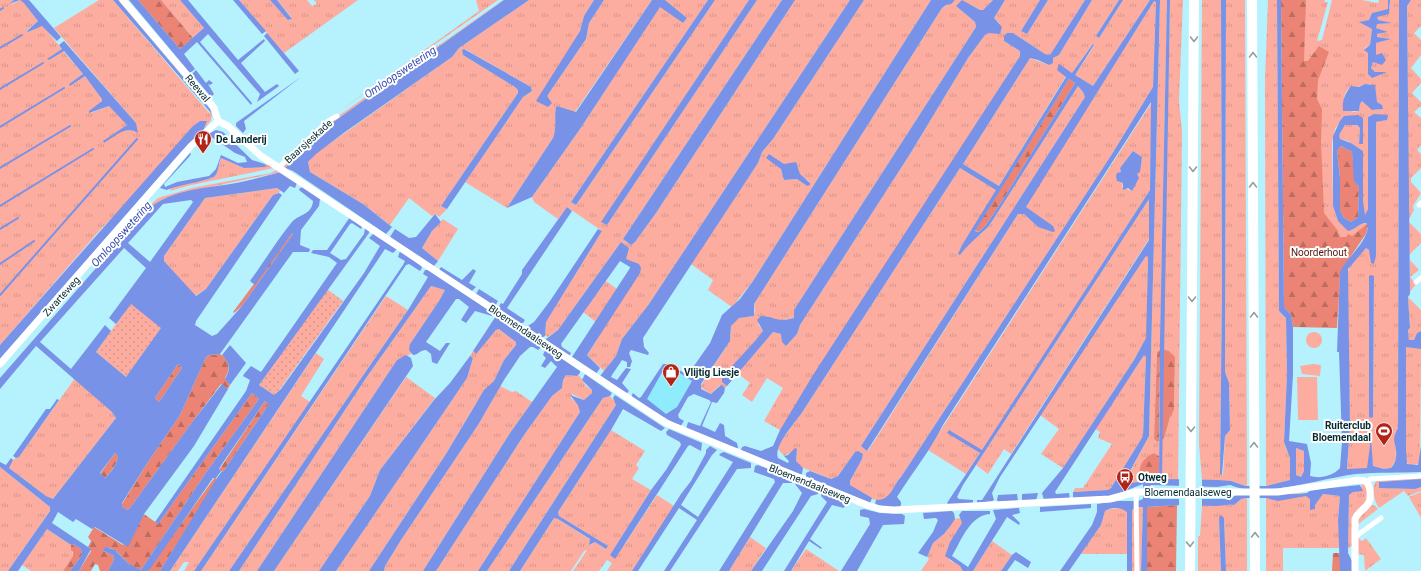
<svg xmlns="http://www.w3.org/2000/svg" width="1421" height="571" viewBox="0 0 1421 571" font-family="Roboto,sans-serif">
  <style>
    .built { fill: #8fecfc }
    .grass { fill: url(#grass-tufts); fill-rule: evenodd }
    .forest { fill: url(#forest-firs) }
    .garden { fill: url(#garden-dots) }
    .pitch { fill: #fcada0 }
    .water { fill: #7892e7; fill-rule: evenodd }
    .pier { fill: #b5f2fd }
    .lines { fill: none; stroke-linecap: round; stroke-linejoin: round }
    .stream { stroke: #7892e7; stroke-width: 2 }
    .street { stroke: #fff; stroke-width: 5 }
    .secondary { stroke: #fff; stroke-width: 7 }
    .highway { stroke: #fff; stroke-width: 10 }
    .oneway { stroke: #8e9fa2 }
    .labels { text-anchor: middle; stroke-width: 4; stroke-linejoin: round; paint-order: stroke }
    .street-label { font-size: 10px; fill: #042a30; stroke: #fff }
    .poi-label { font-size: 10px; font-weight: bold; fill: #042a30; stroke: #fff; text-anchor: start }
    .park-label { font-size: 10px; fill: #54140d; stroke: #fff }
    .water-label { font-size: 11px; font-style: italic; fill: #374caf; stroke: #fff }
  </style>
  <defs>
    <pattern id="grass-tufts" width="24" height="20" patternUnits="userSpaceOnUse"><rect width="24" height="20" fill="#fcada0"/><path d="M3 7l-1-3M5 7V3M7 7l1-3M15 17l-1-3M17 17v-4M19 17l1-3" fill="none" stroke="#d6958a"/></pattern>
    <pattern id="forest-firs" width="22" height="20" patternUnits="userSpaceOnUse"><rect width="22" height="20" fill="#eb8474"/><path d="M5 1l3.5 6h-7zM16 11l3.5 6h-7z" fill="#bc6c60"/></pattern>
    <pattern id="garden-dots" width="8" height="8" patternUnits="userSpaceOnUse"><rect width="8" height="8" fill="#fcada0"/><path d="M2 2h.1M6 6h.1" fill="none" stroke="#d6958a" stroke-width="1.8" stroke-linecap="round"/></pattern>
  </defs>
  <rect width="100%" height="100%" fill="#b5f2fd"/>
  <path class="built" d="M665,367l7,1 20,13 -15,26 -11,7 -20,-15z"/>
  <g class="grass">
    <path d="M0,0h14l-3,3 1,1 8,-4 4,2 14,19 -11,9 1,2 14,-7 20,24 -14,10 1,1 14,-9 20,23 -14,10 2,1 14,-9 18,23 -12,14 18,-7 18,18 -4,7 10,-1 3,-7 -82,-95 45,-28h14l97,114v-5l-92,-109h1l93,111 -1,9 -7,10 3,-8 -107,108 -100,115z"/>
    <path d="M161,0h19l24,28 -11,10z"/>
    <path d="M239,0h31l20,21 1,-4 -14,-17h30l5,6 5,-2 -3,-4h44l-74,53z"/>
    <path d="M476,0h22l-167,117 148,-106z"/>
    <path d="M503,0h1l-172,123 -47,45 -2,-1 47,-45z"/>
    <path d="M529,0h65l-10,16 -4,15 -33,65 39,-57 3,-16 15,-23h48l-77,112 -18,-6 -1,1c-1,10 1,22 -3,31l-46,70 -42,-26 58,-85 9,-6 -1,-4 -66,-38 -3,1 1,5 52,32 3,3v3l-77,113 6,3 -8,8 -4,-3 -3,2 -23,-18 -19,27 -27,-21 -53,-32 -2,-10 7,-8 137,-97 7,-9z"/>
    <path d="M665,0h43l-137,202 5,3 139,-205h34l-147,221 5,4 150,-225h25l-159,239 8,6 4,-3 21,-29 139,-213h55l-201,304 -27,35 -6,17 -12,15 -17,-16 10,-15 37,-78 -8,-2 -1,-4 4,-8 -8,-6 -63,88 -10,7 -3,-2 1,-13 56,-91 -35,-24 -9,12 -24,-17 -2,-5 48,-68 80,-123 23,17 4,-5z"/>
    <path d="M864,0h67l-178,281 -21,26 -24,-17 5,-10 -22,-16 67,-101 4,-11 11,-13zM769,154l41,28 -3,4 -10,-7 -13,1 -3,-11z"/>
    <path d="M955,0h38l-10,10h-3l-9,-5 -15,1 19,16 1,5 -182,283v8l-17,3 -11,-5 -8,8 5,7 -3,5 -38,46 5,4 -2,2 -5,-3 -9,9 -11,-7 30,-46 1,-15c5,-8 11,-11 20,-9l4,-5 -1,-8 188,-296z"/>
    <path d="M1005,0h35l-19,31 6,3 21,-34h37l-35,55 -5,-1 -32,-21 -9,8 16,10v5l-240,374 -16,-9 19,-33 -16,-10 -15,24 -10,-7 8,-12 -13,-10 36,-41 8,2 5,12 11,-12 3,-9 110,-171 58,-96 17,-23 15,-11 -6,-6z"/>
    <path d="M1092,0h27l-23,36 3,2 24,-38h27l-57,86 -18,-11 19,-29 -1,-2 -21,29 -13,-8 7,11 -67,110 -36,-22 67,-106 19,7 4,-7 6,-3z"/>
    <path d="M1160,0h7l-7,350 -3,2 -3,87 2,3 3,-1v15l-5,-3c-11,7 -17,14 -14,28l-17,4 26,-49z"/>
    <path d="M1170,0h13l-4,101 3,31 -4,348h-15l-1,-2v-38l2,-1 6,-22 4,-8 1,-51 -6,-7 -6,-2z"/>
    <path d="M1202,0h19l1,288 -2,186 3,1 2,-39 5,-6 -1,-47 -4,-11 1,-372h19l2,486 -16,-5 -29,-1 -3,-36z"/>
    <path d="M1268,0h9l2,311 7,7 1,56 -3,68 6,16v22l-24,6 -1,-407z"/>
    <path d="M1287,0h38l-1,2h4l-11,39 5,-1 10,-40h30l16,3 1,-3h9v9l-16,4 -3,7 -9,2 12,7 -2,16 -5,3 3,5v21l18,-2h-11l-4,-4 5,-13v-12l14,-4 -13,-2v-3l10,-2 -11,-4v-4l14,-1 -13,-3v-3l13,-9v-8h9l-1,428 -31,40 -20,2 3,-44 -3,-149c1,-11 9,-23 19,-29l10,7v-133l11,-2c-6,-4 -13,-8 -19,-3v92l-2,6 -3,-1v-63l-15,-10 -8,-2 -1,-4 6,-10 10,-1 5,4 -1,16 4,-2v-23l-19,-3 -9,13 -3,14 1,63 5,15 21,4 3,-2 5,1 -9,8 -14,43 -4,45zM1365,84h6l6,18 5,3 -3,5h-5l-12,-9 -2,3 -1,7 -6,1 -9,-11c1,-18 11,-11 21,-17zM1374,276l-1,141 -2,1 -2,-1v-140z"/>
    <path d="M1411,0h10v26l-7,7 7,7v15l-10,13 10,11v4l-9,10 9,9v4l-7,6 7,6v27l-4,5 4,4v14l-10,10v4l10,11 -8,13 1,4 -6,11 13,13v9l-12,12 -1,-34 -1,-215z"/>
    <path d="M1154,1l2,1 -3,85 -41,67 -211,323c-6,6 -7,13 -12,19 -10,12 -30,-4 -39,-11v-4l12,-22 1,-5 -8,-2 -17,24 -7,3 -30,-12 -5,-6 1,-12 -13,7 -6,-7v-4l25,-34 157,-243 37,22 -35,55 17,-9 10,-10 89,-140 5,6 2,5 -224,349 7,5 150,-237h6l14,13v-11l-13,-9z"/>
    <path d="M1152,102l-2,88 -168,261 -34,-20v2l32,20 -14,21 -38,-24zM1133,151l9,6 -10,34 -10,-4 1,-4 -6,-2 4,-9 -1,-4z"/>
    <path d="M221,158l23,10 25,-4 5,4 -83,17 -21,6 1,-3 5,-2 36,-8 4,-3z"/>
    <path d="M278,169l3,3 -103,22c-14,4 -25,9 -35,20l-1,-1 16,-15 34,-10 79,-15z"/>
    <path d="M277,188l3,3 -1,2 -6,2 -67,94 -11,7 -31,-35v-5l41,-58z"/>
    <path d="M1149,199v40l-138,215 -7,-5 -16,25 -12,-9z"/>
    <path d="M443,219l15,10 -20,32 -16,-13 10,-17z"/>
    <path d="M1146,256h2v6l-1,75 -13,23 -71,108 -22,-14 18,-25 -19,-14z"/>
    <path d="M1410,260l9,10 -9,7 6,7 -6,8z"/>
    <path d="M606,281l11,8 -21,33 -13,-10z"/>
    <path d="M431,286l14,4 -6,11 -29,43 1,10 -14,6 -140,211h-18l127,-193z"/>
    <path d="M386,296l22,14 -179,261h-28z"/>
    <path d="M1408,297l13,13v21l-4,2 -3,7h-5l-1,-10 2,-2z"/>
    <path d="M499,329l17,13v3l-12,15 -10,21 -18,22 -30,51 -77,117h-33l131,-193 6,-20 -3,-2 3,-5 3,2 20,-23z"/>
    <path d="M1409,346l12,3 -1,109 -2,6 -8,1 -4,-3 -1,-64 1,-51z"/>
    <path d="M316,353l8,6 -23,37 9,6 -116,169h-10l5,-9h-5l-6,9h-8z"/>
    <path d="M1144,355h2v4l-3,77 -32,52 -3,2 -35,2 2,-4h8l29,-44 -14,-6 2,-6 -5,-3z"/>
    <path d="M566,375l11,1 2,-1 7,11 6,4v3l-8,7 -12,-6 -1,4 8,7 1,7 -102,159h-42l88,-136 28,-39 10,-8 1,-8z"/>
    <path d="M406,377l29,21 -55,72 -10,26 -51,75h-45z"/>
    <path d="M75,378l37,34 4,6 -63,81 -7,-3 -37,-28c0,-5 5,-10 10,-11z"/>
    <path d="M500,386l12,6 4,-1 16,11 -22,31 -87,138h-39l1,-5 16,-26 77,-115z"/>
    <path d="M610,396l6,7v2l-107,166h-22l116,-173z"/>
    <path d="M611,430l34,21 -9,14 3,3 -7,11 19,11 -41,65 15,-11 32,-49 17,11 -42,65h-25l5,-8 -5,-3 -8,11h-26l14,-21 -3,1 -13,20h-51l34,-53 4,1 33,21 -1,5 5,-3 11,7 2,-3 -49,-30 -1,-4z"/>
    <path d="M1296,448l8,3v20l-3,6 -5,-2z"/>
    <path d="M0,467l50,40v4l-42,60h-8z"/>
    <path d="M1421,478v1l-42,3v6c14,-1 29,3 42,-1v4l-13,5 -4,-5 -25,17c-5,-7 -8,-20 -3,-27z"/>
    <path d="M1361,482l6,5c1,19 -4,15 -14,28l-1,31 -4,2 1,-53 13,-9z"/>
    <path d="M1421,492v26l-12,-21z"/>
    <path d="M1307,493l3,6 1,11 12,-16 17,2 -2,24 2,28h-57v23h-17v-76z"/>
    <path d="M1247,498v73h-21l-2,-53h-5l2,53h-23v-35h2l2,-31h31l8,-6z"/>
    <path d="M1372,505l3,1 3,3 -21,16 1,-6z"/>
    <path d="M1135,507h8l-2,64h-9v-62z"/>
    <path d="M1121,508l6,3v43h-47l21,-29 4,-14 4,-2z"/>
    <path d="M960,518l3,5 -13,19 -1,18 11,5 3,6h-42l8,-12 -2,-2 6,-14 11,-9 10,-15z"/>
    <path d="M47,529l24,16 2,11 -10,15h-32l-9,-6z"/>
    <path d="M750,537l16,11 -15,23h-22z"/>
    <path d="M1358,538l4,3 4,-3 15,21 -16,12 -1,-16 -7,-1z"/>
    <path d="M992,541l20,14 -11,16h-28z"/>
    <path d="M806,549l33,22h-48z"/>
  </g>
  <g class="forest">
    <path d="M138,0h23l32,38 -13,11z"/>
    <path d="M1281,0h25l-2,61h4l11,-15 10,6 -11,28 -1,19 5,10 -1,33 3,71 14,18 1,6h7l2,-3 4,2 15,-12 1,2 -2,8 -26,38 -3,56 -44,-1 -2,-12 -7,-8z"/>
    <path d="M1069,79l6,4 -73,118 -16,24 -7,7 -4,-2z"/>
    <path d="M1341,146l11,6 3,30 4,5 -1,30 -7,5 -7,-4 -4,-8v-32l-3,-27z"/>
    <path d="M292,233l1,1 -51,72 -8,7 -1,-1z"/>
    <path d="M1163,349l6,2 6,6 -1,53 -4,7 -6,22 -2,1z"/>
    <path d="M1160,350l-1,91 -2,1 -3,-3 3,-87z"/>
    <path d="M220,354c10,6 11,15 5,24l5,7 -2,4 -7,-5 -28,37 -63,87 -3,2 -5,-4v-2l24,-39 34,-50 26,-58 3,-2z"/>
    <path d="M178,364l4,4 -23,34 -4,-4z"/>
    <path d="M252,393l7,6 -54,75 -64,96c-4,-2 -9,-3 -12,-6 -7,-6 -17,-22 -27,-14l12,6 -1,6 -5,9h-8l-2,-6 -3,-1 -4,7h-12l12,-20 -3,-4 3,-6 -3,-4 6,-10 29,18 21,-31 14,10z"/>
    <path d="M265,401l4,3 -46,68 -4,-2z"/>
    <path d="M115,453l3,3c-1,9 -7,15 -13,22l-5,-4z"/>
    <path d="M1154,453l5,3v24l-19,1c-3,-13 2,-23 14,-28z"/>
    <path d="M215,477l2,3 -57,91h-13z"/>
    <path d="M93,487l3,3 -11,14 -3,-3 6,-10z"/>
    <path d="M1177,505l-1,66h-29v-64z"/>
    <path d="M73,544l8,5 1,6 -12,16h-7l10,-15v-4l-2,-2v-5z"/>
    <path d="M1333,553h7v18h-8z"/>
  </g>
  <g class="garden">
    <path d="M327,289l16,12 -63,88 -6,6 -15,-10z"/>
    <path d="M131,303l31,25 -36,49 -30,-25z"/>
  </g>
  <g class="pitch">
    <circle cx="1314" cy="340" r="8"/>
    <path d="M1313,364l8,1 -1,11 -18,-2 -2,-8z"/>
    <path d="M1297,377h20l1,43h-20z"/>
    <path d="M1398,421l-3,14 1,24 -5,9 -7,1 -11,-3 -2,-28 -4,30 -9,2 -4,-3 -3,-9 4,-7c-4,-12 0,-18 7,-29z"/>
  </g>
  <g class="water">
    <path d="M14,0h15l32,37 -4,4 -15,-15 -14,6 -1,-1 11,-10 -14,-18 -4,-3 -11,4z"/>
    <path d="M113,0h5l92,109 1,4z"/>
    <path d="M129,0h9l42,49 24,-21 -24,-28h8l50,60 26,-21 1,2 -24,22 24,29 12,-8 2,2 -22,16 3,-8 -52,-60 -8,8 52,61 -1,2 -54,-63 -13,12 11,15 -5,4z"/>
    <path d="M233,0h6l27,31 -4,3z"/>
    <path d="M270,0h7l15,19 -4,1z"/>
    <path d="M504,0h25l-70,48 -7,9 -107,75 -29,22 -8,8 2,10 53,32 29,23 -6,7 -93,-63 -8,-3 47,-45z"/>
    <path d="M594,0h10l-15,23 -3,16 -39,57 5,7 -4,4 -12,-6 44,-70 4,-15z"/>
    <path d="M652,0h13l22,18 -4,5 -23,-16 -80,122 -48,68 -25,11 46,-70c4,-10 1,-21 3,-31l1,-1 19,6z"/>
    <path d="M708,0h7l-139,205 -5,-3z"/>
    <path d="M749,0h8l-150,225 -6,-3z"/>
    <path d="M782,0h13l-139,213 -21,29 -4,3 -8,-6z"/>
    <path d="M850,0h14l-91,139 -11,13 -4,11 -115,175 1,9 5,6 -1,2 -17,-5 -2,3 3,8 -2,6h-3v-5l-5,-2 -10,15 -1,2 6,3 9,-12 5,1 -9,14 7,8 -3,3 -26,-18 16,-20 6,-17 27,-35z"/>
    <path d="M931,0h24l-4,4 -5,1 -4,3 -188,296v12l-15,2 -8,8 -1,15 -29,43v5l10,5 10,-9 4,3 -1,5 -7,10 -5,-1 -10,24 13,6 5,-9 4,2 1,11 12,7 1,5 -2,1 -50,-20 2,-7 12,4 11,-24 -2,-2 -15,-6 -6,3 -10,18 1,3 5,3 -4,6 -49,-30 2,-4 6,5 2,-1 22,-33h6l17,10 3,-1 21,-30 12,-28 18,-16 13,-18zM665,367l7,1 20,13 -15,26 -11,7 -19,-15z"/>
    <path d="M962,0l18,10h3l10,-10h12l-11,18 8,9 -2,7 -11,-1 -4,2 -17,23 -58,96 -110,171 -3,9 -11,12 -4,-4 -1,-8 -8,-2 -46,54 -5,-4v-5l33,-36 8,-10 -6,-11 4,-4c14,0 14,7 33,2v-8l182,-283 -1,-5 -19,-16z"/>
    <path d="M1040,0h8l-21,34 -6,-3z"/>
    <path d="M1085,0h7l-33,55 -6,3v5l-4,2 -11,-5 -8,-2 -67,106 36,22 67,-109 -9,-7 2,-6 13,9 21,-29 1,1 -19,30 18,11 57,-86h10l-11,436 -26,48 36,-5 1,-140 7,-339h3l-8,479 57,1 12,1 15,5h20l24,-6v-22l-6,-16 3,-68 -1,-56 -7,-7 -2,-311h4l3,307 7,8 2,12v48l-4,66 18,3 4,19 -1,13c10,3 23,0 30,-8l2,-26 -3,-90h-2l3,-80c7,-15 27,-29 28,-46l-2,-3c-7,0 -11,7 -18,8l-10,-10 -5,-15v-70l7,-15 4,-5 14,-1 5,3v26h-4l1,-16 -3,-3h-12l-6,10 1,4 11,4 12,8v50l2,14 3,-6v-92l6,-3 14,1 -1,5 -11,2v134l-2,8 -3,-1 -2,-13 -3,-2 -18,21 2,157 -3,43 20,-1 4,-30 2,28 11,3 7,-1c8,-9 5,-18 3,-28 0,-4 2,-9 4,-12l1,-428h12l-4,6 3,288 -2,3 2,31 -2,2 1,10h5l3,-7 4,-2v18l-15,-2v103l1,14 11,1 3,-19v26c-22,1 -43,0 -65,2 -35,4 -93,25 -126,11l-13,2 -66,-2 -3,4v8l3,2h79l6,-4 64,-1 7,-1 4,-3 49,-5 3,6 -10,1 -4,3 -1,58 4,8v10h-12l-2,-51 2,-24 -17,-2 -8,11v4l-5,1v-11l-4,-3 -28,5 -12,-3h-20l-5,1 -7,6c-8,-1 -12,1 -19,1 -23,-1 -45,-1 -68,1v64h-6l2,-64h-5v-6l5,-2v-15l-31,12 -39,2v-6l35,-2 3,-2 32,-52 3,-80 -2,-1 -89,137 1,2 13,-1 1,6 -26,1 -2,-7 21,-25 71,-108 12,-22 2,-76v-5l-2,-1 -146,221 -8,16 2,7 -2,1 -15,2v-3h5l11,-17 156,-243v-41l-186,286 -6,12 2,2 14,1v3l-24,2 -2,-2 33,-50 -33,-20 2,-3 33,20 168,-260 1,-88 -208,323c-13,26 -31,48 -46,72l4,5v3l-2,3 -24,-3 1,-5c16,0 16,-14 25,-23l211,-323 41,-67 3,-85 -2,-1 -128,206 27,19 2,5 -2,1 -15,-5 -14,-13h-6l-151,237 -6,-5 224,-349 -2,-5 -5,-6 -89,140c-10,10 -20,17 -29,29l-2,-1 4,-9 34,-55 -36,-22 -157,243c-7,11 -30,35 -25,47l10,5 1,-2 -5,-5 4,-1 7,-7 2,1 -1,12 7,7 -1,6 -2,1 -59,-25 1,-3 3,-1 16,5 12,-5 7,-16 33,-55 207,-319v-5l-16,-10v-5l3,-3h6l32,21 5,1zM1069,79l6,4 -73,118 -16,24 -7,7 -4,-1zM1341,146l11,6 2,29 5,6 -1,30 -7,5 -7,-4 -4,-8v-32l-3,-27zM1296,448l8,3v20l-3,6 -5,-2z"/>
    <path d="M1119,0h4l-24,38 -3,-2z"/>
    <path d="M1221,0h5l-1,372 4,11 1,47 -5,6 -3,39 -2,-1 2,-186z"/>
    <path d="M1388,0h2l-1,14 -12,3 1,3 14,3 -15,1 -1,4 12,4 -11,2v3l14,2 -15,4v12l6,-2 4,7 -4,5 -9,-3 -2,6 4,4h12l-15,6 -4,-4v-21l-4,-3 6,-5 2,-16 -13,-7 10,-2 3,-7 16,-4z"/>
    <path d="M267,33l32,38 -4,3 -31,-38z"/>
    <path d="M64,41l72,82 2,10c-12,-8 -24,4 -34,10l-1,-2 24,-16 -18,-19 -20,7v-2l13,-10v-2l-17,-23 -15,10 -1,-2 14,-10 -19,-23 -15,9 -2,-1 15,-10 -3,-4z"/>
    <path d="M464,49l67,38 1,4 -9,6 -76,112 -6,-3 77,-113v-3l-3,-3 -52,-32 -1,-5z"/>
    <path d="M196,70l10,13 3,-3 4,3 -3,2 -2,-1 6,10 -3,3 -19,-23z"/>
    <path d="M301,77l-57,44 2,8 -3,4 -7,-7v-3z"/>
    <path d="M1365,84l10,1 2,17 5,3 1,4 -11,1 -10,-9 -2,3 -1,7h-16c-1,-11 2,-17 8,-25l8,1z"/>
    <path d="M200,121h7l-3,8 -24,24 -180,206v-14l192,-218z"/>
    <path d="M216,130l7,2 29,28 13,4 1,3 -22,1 -23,-10c-3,6 -2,13 -6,18 -6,5 -38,9 -48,14l-7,-2 30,-35 1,1 -2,3 -25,27 1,3 12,-5 32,-6 7,-7 5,-14 17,8 9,-1 -2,-5 -10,-4 -25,-17v-3z"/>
    <path d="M1133,151l9,6 -2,15 -3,2 2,4 -7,13 -4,-3 -5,2v-7l-6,-2 -1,-5 1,-3 4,-1 -1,-4z"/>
    <path d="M769,154l15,10 12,-2 4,12 10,9v2l-3,1 -10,-7 -13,1 -3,-11 -15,-11z"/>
    <path d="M281,172l16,11 -2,5 -5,-2 -6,7 -7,-5 -72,10 -41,58v5l32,35 10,-7 67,-94 6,-2 3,2 -86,126 -1,4 17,11 5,-2 25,-28 51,-72 -1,-1 -37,52 -5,-4c14,-19 27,-41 42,-59 7,-8 20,-7 21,-21l-14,-11 1,-2 3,-1 17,12 -1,7 -18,24 -1,15 10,4 -1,3h-16l-73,102 -11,1 -3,2 -26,58 -34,50 -24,38v3l5,4 3,-2 63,-87 29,-37 6,5 -34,57 -50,68 -16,33 -33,-20 -3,2 -16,-10 -3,3 -15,-10 -6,11 39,26 -12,22h-9l12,-16 -1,-6 -8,-5 -2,1 -24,-16 -29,42h-10l42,-60v-4l-50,-40v-5l6,3 5,-7 2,2 -4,8 37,28 7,3 63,-81 -4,-6 -76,-66 -36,43v-11l145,-166c20,-20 51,-23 79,-27 19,-3 38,-8 57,-13zM191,200l2,2 -43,60 -22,-19 35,-39zM124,248l22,20 -37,50 7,6 15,-20 30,24 -35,49 -30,-25 15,-21 -6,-6 -34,44 -31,-27zM178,364l4,4 -23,34 -4,-4zM115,453l3,3c-1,9 -7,16 -13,22l-5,-5z"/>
    <path d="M567,207l5,4 -65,97 18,12 -2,3h-4l-21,-15 3,-5 2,1 19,-30v-4z"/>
    <path d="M435,214l6,8 -9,9 -10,17 16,13 -4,5 -44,-29 5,-8 14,9 7,-1z"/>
    <path d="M350,217l12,10 -1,2 -9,-6 -2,1 -20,29 11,7 5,-1 18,-25 1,-6 4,2v3l-110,152 15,10 7,-6 83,-116 16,-27 -11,-8 5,-5 23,16 -4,4 -8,-4 -215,322h-10l57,-93 5,-7 1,1 46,-68 -4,-3 -43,63 -3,5 2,2 -5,7h-3l-63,91 -3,2h-39l5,-9 1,-6 -12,-6 4,-3 9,3 14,14 12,6 64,-96 54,-75 -7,-6 -94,131 -3,-2 91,-131 4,-11 -7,-4 1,-2 7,-8 10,6 76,-109 -8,-6 -18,-4 2,-3h14z"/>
    <path d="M598,229l4,2 -56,91 -1,14 -4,2 -11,-7 -2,-5 6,-4 16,-21z"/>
    <path d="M621,242l8,6 -3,11 13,5 2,4 -1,5 -53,82 13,13 -4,6 -24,-17 58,-89v-1l-10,-6 -59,83 1,3 9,6 -2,3 -23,-15v-2l12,-9z"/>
    <path d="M400,251l21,15 1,2 -2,3 -11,-7 -3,1 -205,306h-7l209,-306 2,-4 -7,-4z"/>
    <path d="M441,267l21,13 11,-11 3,2 -7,12 7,4 -4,4 -33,-21z"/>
    <path d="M425,270h3l65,43 -1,3 -17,-5 -9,12 -5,-3 8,-13 -10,-8h-3l-30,43 14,9 6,-8h4l-13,21 -5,-2 -1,-8 -5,-4c-6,0 -8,5 -13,5l-4,-5 1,-6 29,-43 6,-11 -14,-4 -65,92 -127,193h-10l179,-261 20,-33 -5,-3z"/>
    <path d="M1371,275l3,1 -1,141 -2,1 -2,-1v-141z"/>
    <path d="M479,289l19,12 -3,5 -19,-12z"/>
    <path d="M496,316l45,29 1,2 -4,3 -5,-3h-3l-10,9 -16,24 -26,45 -77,115 -16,26 -1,5h-15l77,-117 38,-64 10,-9 10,-21 12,-15v-3l-17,-13 -3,1 -20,24 -3,-3z"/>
    <path d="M230,345l16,18 -16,22 -5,-6c6,-10 5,-16 -3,-24z"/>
    <path d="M546,348l34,23v2l-3,3 -11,-1 -3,5 -1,8 -10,8 -28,39 -88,136h-13l87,-138 47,-66 -6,-6 -6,7 -4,-2 5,-8 -3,-3z"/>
    <path d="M406,355l5,3 2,8 -139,205h-17l140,-211z"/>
    <path d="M470,356l3,2 -6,20 -131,193h-17l51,-75 10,-26 54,-70 16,-17z"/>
    <path d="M585,374l27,19 -2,3 -7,2 -116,173h-9l102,-159 -2,-7 -8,-10 14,5 8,-7v-3l-10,-10z"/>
    <path d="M615,395l50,33 -4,3 -38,-22 -12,21 -53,82 1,4 49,30 -2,3 -11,-7 -6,3 1,-6 -32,-20 -4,-1 -34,53h-11l107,-166 -3,-7z"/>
    <path d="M57,399l2,1 -40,57 -3,1 -3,-2 33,-47h4z"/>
    <path d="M669,429l33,14 -1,8 -11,-6 -2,1 -73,113 -5,-4 41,-65 15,-20 15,-25 -1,-3 -13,-7 -1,-3z"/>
    <path d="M710,446l7,4 -5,5 -31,50 17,12 35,-55 -14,-7 2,-2 3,-1 27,11v5l-14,1 -67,102h-6l33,-51 -18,-12 -41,63h-6l49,-77 10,-13 15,-28v-3z"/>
    <path d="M858,451l5,3 -1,5 -12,22v4l22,13 -2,5 -64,-26v-4l4,-2 21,8 7,-3 17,-24z"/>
    <path d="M758,465l35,14 -1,4h-9l-54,88h-10l56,-89 -1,-3 -20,-7 1,-6z"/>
    <path d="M1421,479v8l-6,2 -36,-1v-6z"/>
    <path d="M798,481l21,9 -1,4 -7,2 -49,75h-11l42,-60 9,-18 -7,-9z"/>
    <path d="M822,492l24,9 -2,7 -12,-3 -22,34 12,9 -1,1 -12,-8 -18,30h-7l43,-69 -6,-6z"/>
    <path d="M1038,493l-2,8h-14v-7z"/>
    <path d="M1017,494l1,7 -20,1 -1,-2 1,-5z"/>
    <path d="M1118,501h17v6l-3,3v61h-5v-59c-6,-5 -16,-5 -22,-1l-4,14 -32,46h-9l32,-46 5,-13v-8z"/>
    <path d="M1091,504v4l-51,4v-5z"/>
    <path d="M1019,508l1,5 -8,2 8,8 -1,2 -12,-8 -34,54h-10l-3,-5 -15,-10 5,-14 12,-19 -3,-8 3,-4h28v3c-20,1 -29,27 -38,42l16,11 28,-48 -3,-9z"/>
    <path d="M864,509l16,4 22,1 3,2 -1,8 -21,1 -26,46h-16l29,-47 -1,-6 -9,-2v-6z"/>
    <path d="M952,511l2,2 1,6 -4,6 -7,9 -11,9 -6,14 -9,-4 15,-21 5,-12 -2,-2 -12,1 -1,-6z"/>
    <path d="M1221,515l3,3 2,53h-5l-2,-53z"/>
    <path d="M1016,552l15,10 -3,6 -13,-8 -8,11h-6l11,-16z"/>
  </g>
  <g class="pier">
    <rect x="1179" y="478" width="23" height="10"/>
    <rect x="1179" y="496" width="23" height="11"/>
  </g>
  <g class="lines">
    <g class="stream">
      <path d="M0,10l3,-2"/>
      <path d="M0,48l22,-13"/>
      <path d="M0,89l43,-26"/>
      <path d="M0,127l64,-39"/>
      <path d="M0,168l70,-42"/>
      <path d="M0,206l93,-57"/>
      <path d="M0,229l18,-11"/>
      <path d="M0,264l34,-23"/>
      <path d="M0,295l137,-156"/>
    </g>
    <g class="street">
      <path d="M279,167l49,-46 9,-5"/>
      <path d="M1419,205l2,-2"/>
      <path d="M1416,282l5,-4"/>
      <path d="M1368,483l2,-4 51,-3"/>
      <path d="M1136,492l1,79"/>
      <path d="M1355,537l26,-19"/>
    </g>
    <g class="secondary">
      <path d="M123,0l86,101 5,7 4,13 10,5 33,30 405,267 201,82 13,4 14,1 216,-11 26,-7h142l81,-12 6,1c4,3 5,6 5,11 2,17 -10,15 -15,27v52"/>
      <path d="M0,364l191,-218 27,-25"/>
    </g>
    <g class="highway">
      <path d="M1252,0l3,571"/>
      <path d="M1190,571l4,-571"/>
    </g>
  </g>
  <defs><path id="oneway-chevron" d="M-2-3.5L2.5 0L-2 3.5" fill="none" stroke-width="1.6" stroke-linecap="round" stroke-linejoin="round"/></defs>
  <g class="oneway">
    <use href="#oneway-chevron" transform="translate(1194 39) rotate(90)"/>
    <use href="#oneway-chevron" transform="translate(1253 55) rotate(-90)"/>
    <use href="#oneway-chevron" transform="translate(1193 169) rotate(90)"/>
    <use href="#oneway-chevron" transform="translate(1253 185) rotate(-90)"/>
    <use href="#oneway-chevron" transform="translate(1192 299) rotate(90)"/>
    <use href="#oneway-chevron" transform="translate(1254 315) rotate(-90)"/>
    <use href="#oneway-chevron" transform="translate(1191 429) rotate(90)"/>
    <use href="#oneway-chevron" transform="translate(1254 445) rotate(-90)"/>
    <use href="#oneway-chevron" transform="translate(1255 535) rotate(-90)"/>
    <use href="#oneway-chevron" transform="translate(1190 544) rotate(90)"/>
  </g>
  <defs>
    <g id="restaurant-pin" transform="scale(0.9)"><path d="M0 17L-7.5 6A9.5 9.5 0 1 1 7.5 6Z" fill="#b22417" stroke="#fff"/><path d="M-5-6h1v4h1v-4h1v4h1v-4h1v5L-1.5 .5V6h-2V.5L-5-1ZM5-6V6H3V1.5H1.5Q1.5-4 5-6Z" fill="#fff"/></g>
    <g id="shop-pin" transform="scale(0.9)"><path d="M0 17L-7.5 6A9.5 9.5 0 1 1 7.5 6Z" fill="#b22417" stroke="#fff"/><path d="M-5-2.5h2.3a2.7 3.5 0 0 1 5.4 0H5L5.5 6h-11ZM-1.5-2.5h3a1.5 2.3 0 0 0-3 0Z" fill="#fff"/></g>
    <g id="stadium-pin" transform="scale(0.9)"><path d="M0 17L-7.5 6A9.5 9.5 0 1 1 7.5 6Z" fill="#b22417" stroke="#fff"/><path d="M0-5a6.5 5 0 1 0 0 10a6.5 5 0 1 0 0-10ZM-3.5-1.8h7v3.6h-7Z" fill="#fff"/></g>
    <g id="bus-pin" transform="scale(0.9)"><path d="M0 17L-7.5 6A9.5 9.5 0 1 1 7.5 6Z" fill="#b22417" stroke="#fff"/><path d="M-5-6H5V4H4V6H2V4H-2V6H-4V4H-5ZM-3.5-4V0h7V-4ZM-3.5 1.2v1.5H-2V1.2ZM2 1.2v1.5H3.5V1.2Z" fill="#fff"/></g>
  </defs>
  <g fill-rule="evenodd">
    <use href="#restaurant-pin" x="203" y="139"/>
    <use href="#shop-pin" x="671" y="372"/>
    <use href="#stadium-pin" x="1384" y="431"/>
    <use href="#bus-pin" x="1125" y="477"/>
  </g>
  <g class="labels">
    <g class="street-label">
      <text transform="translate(198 88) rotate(50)" y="4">Reewal</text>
      <text transform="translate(308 141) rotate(-42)" y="4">Baarsjeskade</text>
      <text transform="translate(61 296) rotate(-48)" y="4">Zwarteweg</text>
      <text transform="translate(526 331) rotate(34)" y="4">Bloemendaalseweg</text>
      <text transform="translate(810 483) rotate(22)" y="4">Bloemendaalseweg</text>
      <text x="1188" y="496">Bloemendaalseweg</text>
    </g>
    <g class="poi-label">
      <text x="216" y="143">De Landerij</text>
      <text x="684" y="376">Vlijtig Liesje</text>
      <text x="1371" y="429" text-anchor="end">Ruiterclub<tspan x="1371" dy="12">Bloemendaal</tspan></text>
      <text x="1138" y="481">Otweg</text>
    </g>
    <g class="park-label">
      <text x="1319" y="256">Noorderhout</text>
    </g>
    <g class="water-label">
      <text transform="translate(400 72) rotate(-34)" y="4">Omloopswetering</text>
      <text transform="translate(121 234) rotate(-48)" y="4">Omloopswetering</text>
    </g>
  </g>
</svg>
